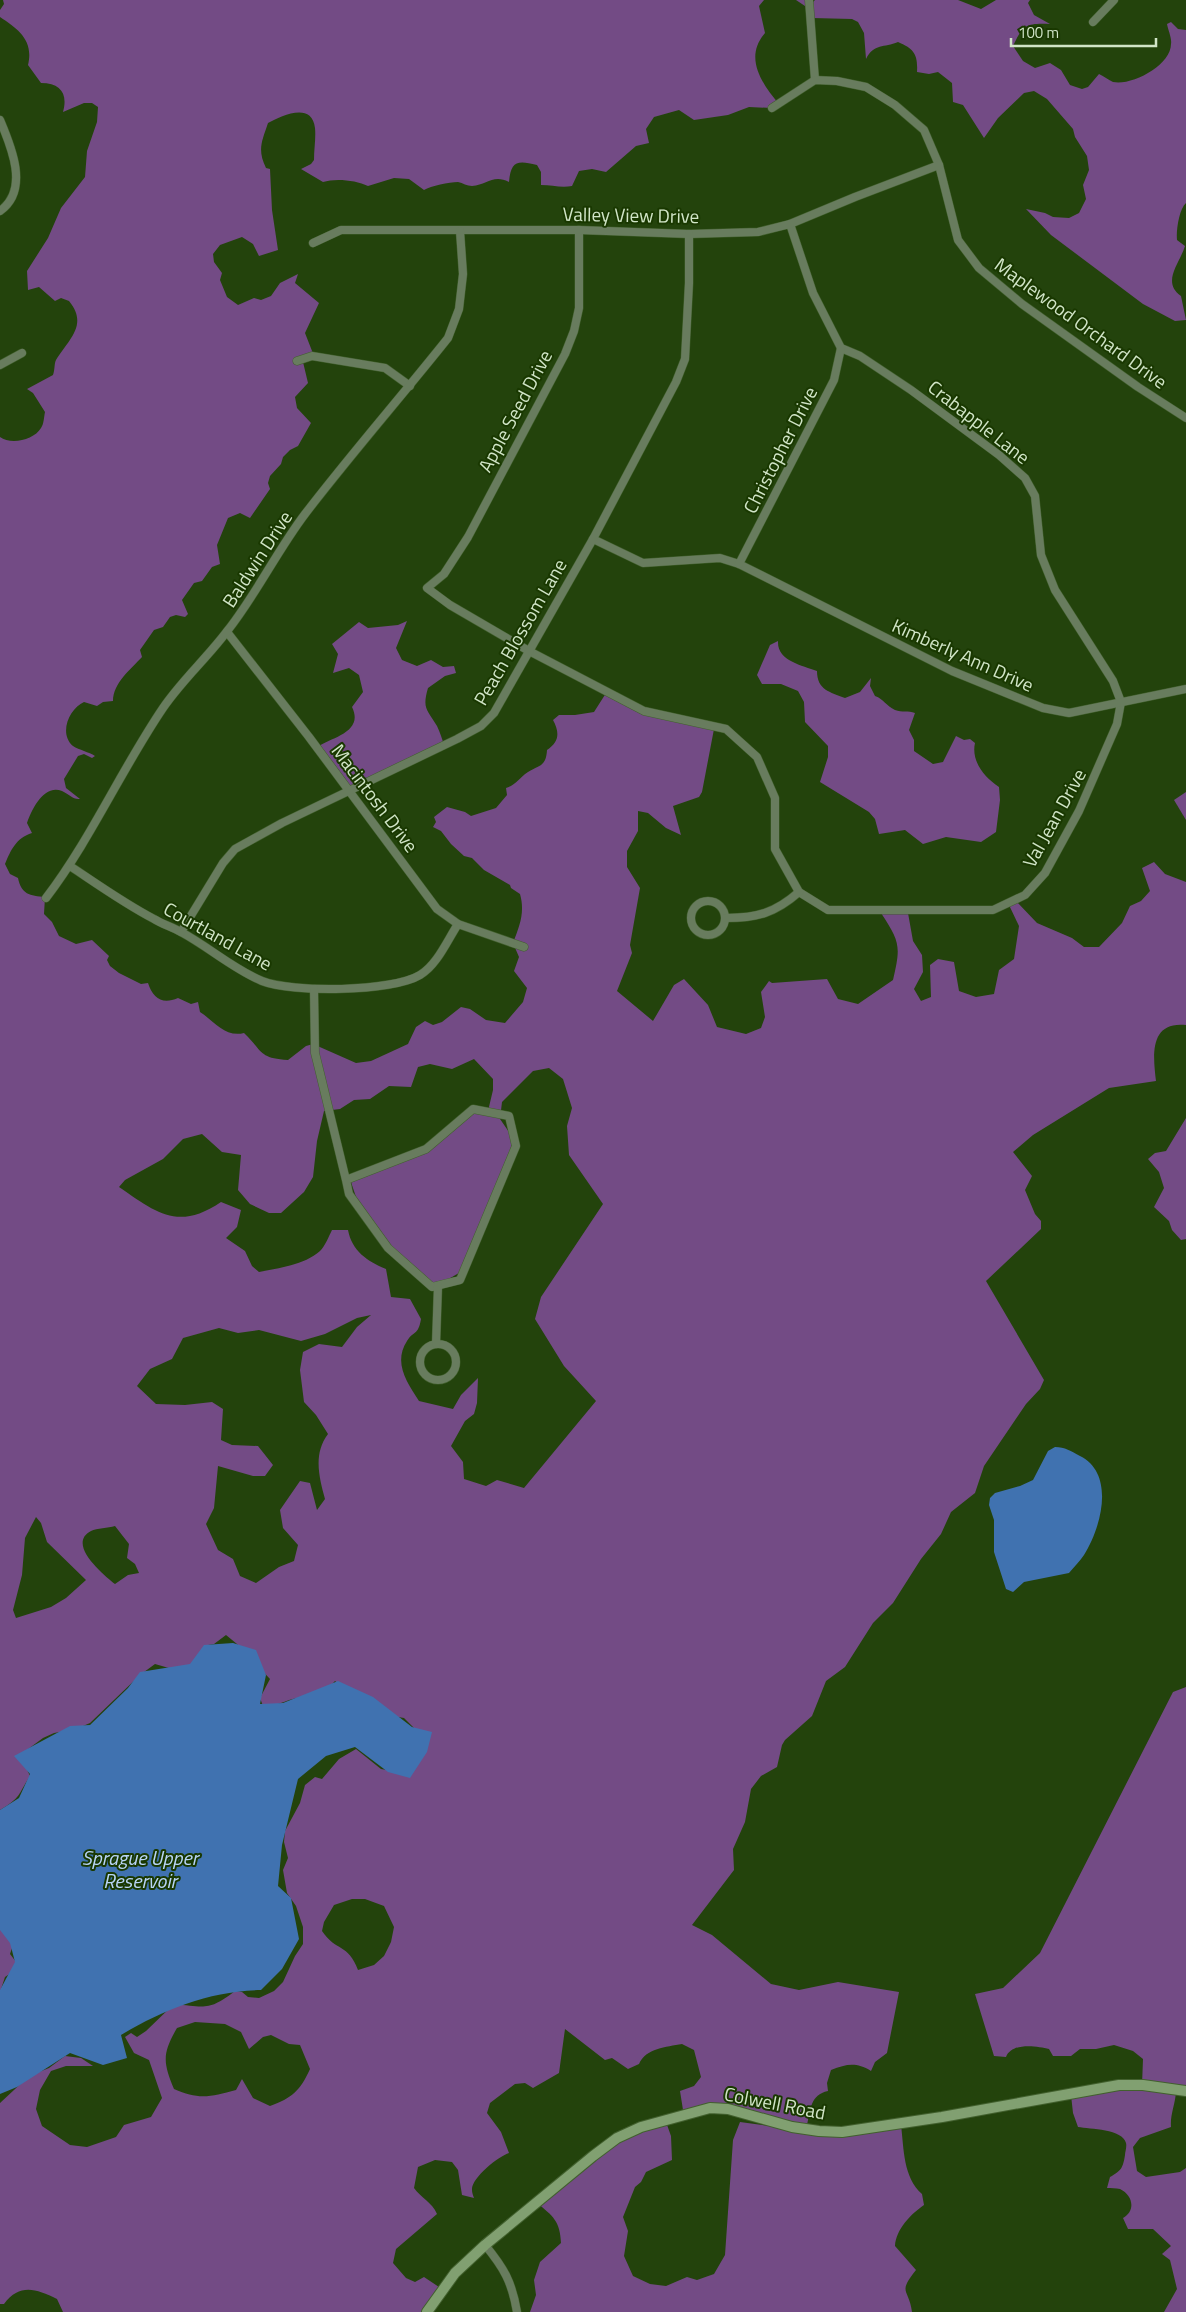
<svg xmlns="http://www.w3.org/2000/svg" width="1186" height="2312" viewBox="0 0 1186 2312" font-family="'Titillium Web',sans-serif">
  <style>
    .green { fill: #734b85; fill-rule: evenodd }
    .water { fill: #4072b0 }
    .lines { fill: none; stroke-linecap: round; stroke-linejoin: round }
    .street-casing { stroke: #42602e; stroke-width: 9 }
    .secondary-casing { stroke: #42602e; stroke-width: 12 }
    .street { stroke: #687c5e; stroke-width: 8 }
    .secondary { stroke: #81a071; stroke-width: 10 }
    .labels { text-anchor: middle; stroke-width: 4; stroke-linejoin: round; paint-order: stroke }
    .street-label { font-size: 19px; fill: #d1e5c7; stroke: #193800 }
    .water-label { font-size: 20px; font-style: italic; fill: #b9d5f7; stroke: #193800 }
  </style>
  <rect width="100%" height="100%" fill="#23430c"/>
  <g class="green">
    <path d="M3,0h761l-5,6 6,27c-21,24 -4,50 14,71l-7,4 -23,-1 -21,8 -34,5 -15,-10 -25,7 -8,12 3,14 -13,3 -30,26 -14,-3 -13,2 -7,15c-11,2 -20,-1 -31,-1v-13l-4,-7c-20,-5 -26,-4 -28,17 -16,-8 -22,3 -37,4 -5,0 -9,-3 -14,-4 -9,0 -27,4 -34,8l-15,-11 -15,-1 -26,8c-12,-6 -33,-8 -45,-4l-22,-13 10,-5 3,-4c0,-11 2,-22 1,-32 -3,-27 -34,-12 -47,-5 -6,18 -11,27 -2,45l4,1 2,41 6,40 -19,6 -6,-12 -11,-7 -22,8 -7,9 1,8 8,11 -2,7 7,17 11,8 16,-7 7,2 10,-4 9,-13 18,-9 -3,9 24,20 -14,30 9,23 -11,6 5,21 -13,14 2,11 14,15 -13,23 -8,4 -7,7 -2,7 -11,12 -2,7 2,6 -20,29 -10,-5 -12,5 -11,27 3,19 -8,3 -10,14 -8,2 -12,17 6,14 -3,3 -9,-2 -6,2 -7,10 -9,3 -14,20 2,7c-11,12 -29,26 -29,44l-10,1 -6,4 -13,-4c-14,6 -26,31 -11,44 6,4 16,6 22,10l-3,2 -8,-4 -6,2 -14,23 2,9 14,11c-7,1 -11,-5 -18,-8 -18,-7 -30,18 -35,32l5,10c-16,5 -21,17 -27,31l5,10 8,4c3,16 12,18 27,19l-1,17 8,8 7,14 17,8 16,-4 17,16 -2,4 3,6 9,7 22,11 7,-1c5,15 14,22 30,15l13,6 7,-2 2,10c13,8 25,26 44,21 19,18 14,25 44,27l18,-14 7,-2 43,19 15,-2 37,-17 8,-17 9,-6 8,4 9,-3 19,-15 9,2 16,11 19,3 18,-21 4,-14 -13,-17 5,-14 -6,-14c7,-18 12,-31 7,-49l-9,-6 -1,-3 -26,-15 -12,-12 -8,-2 -13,-12 -10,-13 -8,-4 3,-5 -2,-5 13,-10 18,5 6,4 25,-8 11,-13 -1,-7c10,-3 13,-10 22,-16 11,-7 18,-5 19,-22 12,-8 13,-17 6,-30l6,-5h16l19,-3 14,-22 49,24 57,15 -12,63 -3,5 -26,9 8,29 -15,-7 -18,-15 -10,-2v20l-11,20v16l13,21 -10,57 2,8 -15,38 36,30 21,-36 10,-6 24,26 9,22 29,7 15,-6 4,-11 -4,-25 8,-11 3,2 55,-4 11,20 20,5 35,-24c8,-34 7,-38 -12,-67h27l5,28 9,14 1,17 -9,17 7,12 10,-4 -1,-32 8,-6 16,3 5,29 17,6 18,-3 5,-24 15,-11 5,-33 -10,-21 8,-3 20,21 35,15 12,9h15l23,-24 8,-17 11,-5 9,-10 -8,-23 12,-6 11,12 21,8v143c-37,-4 -33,31 -30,56l-47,7 -76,47 -20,17 19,24 -7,14 10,24 6,7v8l-55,52 58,99 -4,9 -14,15 -42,62 -9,27 -24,19 -10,22 -20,25 -28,44 -20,20 -28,44 -19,14 -14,35 -27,24 -3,5 -5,22 -16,9 -10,13 -6,33 -12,27 1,21 -42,55 20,10 59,49 28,6 39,-8 61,10 -12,61 -12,9 -4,9c-15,-9 -24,-7 -40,-1l-4,13 1,8c-18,4 -17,18 -21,34l-24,-3 -74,-19 -26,7 -3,-19 14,-5 7,-9 -7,-27 -12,-6c-16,3 -36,4 -43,20l-11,5 -16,-11 -7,2 -40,-31 -6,44 -26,15 -8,-5 -10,1 -25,19 -3,10 14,19 8,21c-10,3 -38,25 -37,37 0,3 1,5 2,8l-12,-3 -4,-25 -6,-8 -17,-2 -17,7 -4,21c7,10 18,14 23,26l-41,35 -3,14 13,15 9,4 9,-5 18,12 -16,23h-363l-6,-13c-21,-10 -37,-16 -53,5h-4v-201l29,-27 20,-8 16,-12 16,2 12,8h-27l-15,5 -11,19 -4,19 6,17 28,19 17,2 29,-10 8,-12 27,-8 11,-19 -13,-38 -15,-7 -9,-16 6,-4 6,4 9,-6 28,-27c32,3 35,7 61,-13l7,1 6,5 11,1 15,-7 9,-9 12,-26 8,-12v-17l-7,-21 -9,-13 -4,-23 5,-12 -4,-16 1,-11 15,-28 5,-18 10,-8 7,2 17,-20 17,-10 25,20 17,3 26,-34 -20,-20 -12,-2 -42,-22 -15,-13 -18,19c-23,-9 -35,8 -54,6l-3,-8 10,-19 -33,-35 -11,-9 -12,9 -6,1 -6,12 -16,16 -31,-9 -15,11 -50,48 -14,6 -22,4 -11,5 -23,17 10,21c-12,18 -8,21 -30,34v-1373c11,8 34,3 41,-9 3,-4 3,-12 4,-16l-12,-19 -6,-4 26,-14c2,-5 1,-11 3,-15 12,-20 33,-35 13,-59l-8,-3 -6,3 -16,-14 -11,3 -1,-19 21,-33 13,-30 24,-31 2,-26 10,-29 1,-15 -6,-4h-8l-21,9c5,-18 -2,-29 -22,-29l-13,-18c6,-25 -10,-36 -28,-48v-7l4,-6zM474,1059l19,20v11l-5,21 -22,1 -40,36 -77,28 10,30 35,50 27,24 19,4 24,-14 45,-112 4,-20 -13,-19 2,-17 31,-31 16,-3 14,11 9,29 -5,18 2,29 34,49 -62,93 -6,22 29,47 32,35 -72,87 -27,-8 -11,6 -22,-7 -1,-17 -12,-16 14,-25 9,-7 3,-11 1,-25 -17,17 -8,14 -34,-8c-12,-19 -26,-38 -12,-60 7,-11 11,-5 14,-22l-11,-20 -19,-2 -5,-28c-19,-8 -34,-18 -38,-39h-16c-3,6 -7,16 -12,21 -16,14 -41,17 -61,21l-7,-6 -7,-15 -19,-13 11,-11 4,-17 -20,-8c-43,29 -64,11 -102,-15l6,-7 38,-21 20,-20 19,-5 20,18 19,3 -3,35 12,14 19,9h12l23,-21 9,-15 4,-36 7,-30 16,-2 14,-9 16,-1 19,-13 22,1 7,-20 12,-3 22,5zM371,1315l-14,12 -15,20 -23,-3 -16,8 -3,18 4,32 12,13 12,19c-15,20 -9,43 -3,65l-8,11 -7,-27 -10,-2 -20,29 3,18 15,17 -4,16 -15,6 -23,16 -16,-7 -7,-17 -15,-9 -12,-26 8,-16 4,-42 35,10h12l8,-11 -15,-19 -26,-1 -11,-5 2,-31 -11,-7 -27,3 -29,-1 -19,-18 13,-17 22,-10 11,-21 36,-10 19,5 21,-3 42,11 24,-7 32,-16zM36,1517l5,6 6,19 39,38 -20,18 -15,9 -35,11 -3,-8 9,-35 3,-37zM115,1526l14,18 -2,14 8,6 4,9 -11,2 -13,9c-11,-9 -49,-40 -24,-53 6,-3 17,-3 24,-5zM352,1899h13l19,7 10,21 -3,15 -7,14 -10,9 -16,5c-10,-27 -22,-18 -36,-39l2,-9 10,-17zM195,2022l30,2 16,8 8,17 14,-12 8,-2 18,9 11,1 10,24c-10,22 -18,29 -40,37l-17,-8 -11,-19 -6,11c-25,7 -38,10 -62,-1 -11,-27 -12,-35 3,-61z"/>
    <path d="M796,0h9l4,6 6,-6h143l23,9 15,-9h34l-2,3 6,12 16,9c-24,-1 -27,1 -37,22l10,15 12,7 15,-5 11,7 9,15 12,4 6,-2 11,-13c4,2 10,6 14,8 19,4 58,-17 58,-38 1,-6 -3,-14 -4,-20l4,-2 7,7 8,1v173c-7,6 -10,28 -9,37l8,6c-5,17 -24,36 -4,50l5,24 -11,1 -32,-17 -92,-69 -25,-26 19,4 8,4 16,1 10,-5 7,-14 -3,-14 6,-15 -2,-14 -12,-19 -2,-8 -26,-30 -13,-8 -10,2 -26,25 -14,20 -21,-33 -10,-3 -1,-19 -14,-11 -9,2 -12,-2c1,-18 -3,-23 -19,-30 -14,6 -24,1 -32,17l-2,-26 -6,-11 -6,-3 -40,-1 -1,-8z"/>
    <path d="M407,621l-11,27 6,12 15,6 14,-6 12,7 11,-1 2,7 -11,3 -17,12c-6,21 -1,21 9,38 3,6 5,13 7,19l-96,47 -31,-45c16,-10 47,-15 35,-40l11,-15 -4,-17 -10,-7 -16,5 5,-19 -6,-10 27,-22 9,6 30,-3z"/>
    <path d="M778,641c-1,20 24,24 39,30 0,19 13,21 28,27l15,-6 11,-14 -1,8 5,10c9,3 11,10 20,14 7,3 13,0 20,3l-6,17 5,10v11l19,13 10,-2 13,-26 8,4 6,-1 5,4c-4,18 9,34 24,44l1,13 -4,32 -15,10 -35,-5 -23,7 -18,-14 -26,4 -4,-15 -6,-7 -49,-30 8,-25v-11l-23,-24 -1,-20 -6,-11 -17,-7h-19l-5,-9 13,-30z"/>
    <path d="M1186,792v28l-12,-20z"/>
    <path d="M1186,1118v121l-5,1 -9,-10 -3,-9 -15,-14 10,-19 -5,-16 -11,-13 7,-6 11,-2z"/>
    <path d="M1186,1687v405h-10c-1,13 -6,23 -5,35l-31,11 -7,9 4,24 9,6 34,-5 6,-4v144h-22l13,-23 -7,-29 -8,-6 9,-8 -18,-17h-25l-5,-11c13,-7 10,-23 -3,-29 -4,-1 -9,-1 -13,-1l3,-11c11,-6 13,-9 15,-22 0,-3 2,-8 1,-12 -3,-14 -36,-14 -48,-16l-5,-14 -2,-18 71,-10 1,-26 -10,-8 -19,-6 -18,4h-16l-9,7h-18l-4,-7c-12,-3 -37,-7 -43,8l-12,-1 -19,-62 28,-6 37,-35 133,-261z"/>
    <path d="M0,1928l13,17 -3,9 10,13 -15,10 -5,15z"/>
    <path d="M666,2122l5,14 1,24 -26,12 -5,10 -6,5 -12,30 5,14 -4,25 9,20 17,8 16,2 21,-9 10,3 17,-6 11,-19 8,-115 7,-18 67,9 94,-6c3,24 2,52 21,69l2,11c-13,9 -28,24 -29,41l21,24c-19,24 -7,18 -4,42h-382l6,-17 -2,-15 6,-18 21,-19c-1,-22 -8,-27 -24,-40l78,-63z"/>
  </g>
  <g class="water">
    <path d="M1055,1447c10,0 16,4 25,9 36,18 21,72 4,99 -4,6 -10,12 -15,18l-45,9 -11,10 -7,-3 -12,-37v-32l-5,-15 1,-7 5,-5 25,-7 13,-6 15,-29z"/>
    <path d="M233,1643l23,7 10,25 -6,29 23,-1 55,-22 35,16 39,30 20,5 -5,20 -17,26 -22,-6 -33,-25 -29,9 -28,23 -16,66 -4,41 13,12 8,41 -17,30 -21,21c-51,1 -97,19 -140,45l6,23 -24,7 -33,-12 -53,34 -17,7v-104l15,-28 -5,-19 -10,-13v-120l19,-12 11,-24 -16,-18 56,-30 20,-1 38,-37 12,-16 50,-8 14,-19z"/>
  </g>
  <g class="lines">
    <g class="street-casing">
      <g id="street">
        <path d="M809,0l6,80"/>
        <path d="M1093,22l21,-22"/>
        <path d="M772,108l43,-28 22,1 29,6 29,18 29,25 15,35 19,75 21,28 43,36 116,83 48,31"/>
        <path d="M0,120c11,26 30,70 0,91"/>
        <path d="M579,230v78l-5,23 -9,23 -97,183 -24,37 -17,14 23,17 79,46 115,60 82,18 31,28 18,41v51l24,43 29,18h165l32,-15 20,-22 34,-62 38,-87 4,-22 -8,-21 -58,-91 -14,-35 -6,-59 -10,-18 -26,-23 -88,-65 -51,-34 -19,-8 -28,-55 -23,-69"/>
        <path d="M313,243l28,-13h238l110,4 69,-2 32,-8 65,-27 84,-32"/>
        <path d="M297,361l15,-5 73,12 25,18"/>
        <path d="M0,365l22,-12"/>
        <path d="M593,539l50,24 77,-5 19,6 213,107 91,37 26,5 117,-24"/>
        <path d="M739,564l95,-184 7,-32"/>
        <path d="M227,632l82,105 128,172 21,15 66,23"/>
        <path d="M70,866c27,18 55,38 84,53 8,5 18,8 27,13 28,15 52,37 81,49 30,12 130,11 158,-6 17,-10 27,-34 38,-51"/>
        <path d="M46,898c45,-59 75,-128 117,-190 19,-28 45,-51 65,-78 29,-37 49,-79 77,-116 46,-60 96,-117 143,-176l11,-29 4,-35 -3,-43"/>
        <circle cx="708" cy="918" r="17"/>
        <path d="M726,918c31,0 49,-5 73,-26"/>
        <path d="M181,932l42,-69 12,-14 47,-26 175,-84 24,-13 13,-13 99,-174 83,-157 9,-23 4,-76v-49"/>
        <path d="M314,989l1,64 4,16 27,111 3,14 39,54 44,39 28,-7 56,-134 -7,-30 -36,-7 -47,40 -80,31"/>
        <circle cx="438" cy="1362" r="18"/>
        <path d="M436,1344l2,-58"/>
        <path d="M485,2245c19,23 27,37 32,67"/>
      </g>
    </g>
    <g class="secondary-casing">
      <path id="secondary" d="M427,2312l28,-39 30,-28 108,-89 24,-18 24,-11 69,-19 18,1 64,18 27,4 23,1 100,-15 177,-32h24l43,6"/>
    </g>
    <use href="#street" class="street"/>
    <use href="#secondary" class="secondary"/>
  </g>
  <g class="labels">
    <g class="street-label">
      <text transform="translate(631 215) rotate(1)" y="7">Valley View Drive</text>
      <text transform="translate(1081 323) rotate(36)" y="7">Maplewood Orchard Drive</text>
      <text transform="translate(515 411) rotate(-62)" y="7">Apple Seed Drive</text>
      <text transform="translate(979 422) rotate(38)" y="7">Crabapple Lane</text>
      <text transform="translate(780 450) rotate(-63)" y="7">Christopher Drive</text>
      <text transform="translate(257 559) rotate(-57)" y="7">Baldwin Drive</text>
      <text transform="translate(520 632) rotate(-60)" y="7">Peach Blossom Lane</text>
      <text transform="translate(963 655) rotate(24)" y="7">Kimberly Ann Drive</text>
      <text transform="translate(375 798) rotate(53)" y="7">Macintosh Drive</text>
      <text transform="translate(1054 818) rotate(-61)" y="7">Val Jean Drive</text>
      <text transform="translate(218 936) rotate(29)" y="7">Courtland Lane</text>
      <text transform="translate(775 2103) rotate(11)" y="7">Colwell Road</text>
    </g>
    <g class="water-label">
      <text x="140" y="1865">Sprague Upper<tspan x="140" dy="23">Reservoir</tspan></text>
    </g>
  </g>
  <path d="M1011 38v8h145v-8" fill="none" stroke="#d1e5c7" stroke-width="2.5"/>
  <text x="1018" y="38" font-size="15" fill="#d1e5c7" stroke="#193800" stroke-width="4" paint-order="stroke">100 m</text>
</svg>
